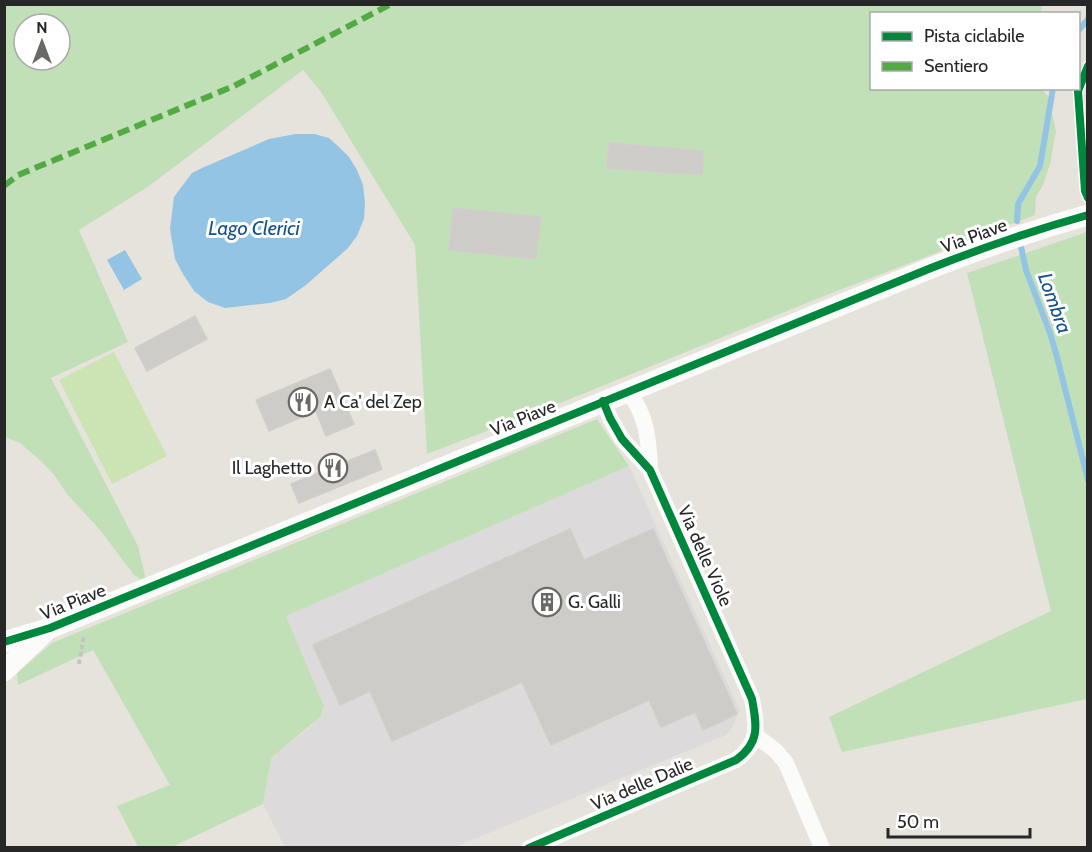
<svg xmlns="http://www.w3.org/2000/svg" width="1092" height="852" viewBox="0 0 1092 852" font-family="Cabin,sans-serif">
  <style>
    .industrial { fill: #dddadb }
    .green { fill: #c2e0b7; fill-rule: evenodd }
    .pitch { fill: #cce4b4 }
    .water { fill: #93c4e3 }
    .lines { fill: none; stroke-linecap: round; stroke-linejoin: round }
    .stream { stroke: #93c4e3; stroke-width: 6 }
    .building { fill: #ceccc8; stroke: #d0cec9; stroke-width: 1.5 }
    .path { stroke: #c4c3c2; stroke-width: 4; stroke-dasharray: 4.5 3; stroke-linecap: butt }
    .minor { stroke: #fbfbfa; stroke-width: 16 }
    .tertiary { stroke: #fbfbfa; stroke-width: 21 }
    .quiet { stroke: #53aa44; stroke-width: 6; stroke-dasharray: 12 6; stroke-linecap: butt }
    .cycleway-casing { stroke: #fff; stroke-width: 11 }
    .cycleway { stroke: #00873e; stroke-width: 8 }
    .labels { text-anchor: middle; stroke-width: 6; stroke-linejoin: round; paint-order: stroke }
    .street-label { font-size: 18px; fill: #272727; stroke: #fff }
    .poi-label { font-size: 18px; fill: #272727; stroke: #fff; text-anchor: start }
    .water-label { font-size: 20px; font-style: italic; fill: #15528d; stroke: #fff }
  </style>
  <rect width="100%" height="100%" fill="#e6e3dc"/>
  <path class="industrial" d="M629,466l111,245 -3,3 -3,11 -8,10 -271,112h-170l-22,-43 8,-46 41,-33 12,-19 -38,-90z"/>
  <g class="green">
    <path d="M5,5h1037l-1,8 -169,1v74h169l7,8 8,35 -6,33 -7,21 -7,12 -1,18 -211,81 -254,103 -143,55 -12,-209 -94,-153 -18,-22 -154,116 -70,44 49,112 -77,36 87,168 9,38 -13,-9 -34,-45 -33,-36 -12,-18 -13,-14 -22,-19 -15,-6zM24,24h36v36h-36z"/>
    <path d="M1087,232v467l-245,53 -13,-35 222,-106 -84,-338z"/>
    <path d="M597,419l32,47 -343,150 38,90 -4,11 -49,41 -8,46 -91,43h-34l-21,-41 53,-21 -77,-135 -75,35 -1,-12 35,-30z"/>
  </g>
  <path class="pitch" d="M114,352l53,104 -55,28 -53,-104z"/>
  <g class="water">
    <path d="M296,134h18l15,4 10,9 10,10 8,13 6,15 2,18 -1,16 -7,17 -10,13 -41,36 -20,14 -16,4 -45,5 -17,-6 -14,-11 -11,-17 -8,-15 -5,-30 4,-32 18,-24 10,-5 67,-29z"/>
    <path d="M125,250l17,29 -18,11 -17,-30z"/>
  </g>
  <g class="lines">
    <g class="stream">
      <path d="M1078,31l10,-12"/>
      <path d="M1017,221l1,-17 22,-38 13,-78"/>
      <path d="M1020,242l6,28 24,63 7,24 31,123"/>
    </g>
  </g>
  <g class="building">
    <path d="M609,143l95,8 -2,24 -95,-7z"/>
    <path d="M453,208l88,9 -5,42 -87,-9z"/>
    <path d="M195,316l12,23 -60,32 -12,-23z"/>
    <path d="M330,369l24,55 -28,12 -10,-25 -47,20 -13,-31z"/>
    <path d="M375,450l7,19 -83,34 -8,-19z"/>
    <path d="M570,529l14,31 69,-31 84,185 -34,16 -8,-18 -34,15 -12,-27 -98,45 -29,-63 -130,59 -22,-50 -30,14 -27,-60z"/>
  </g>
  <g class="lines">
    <path class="path" d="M79,664l5,-29"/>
    <g class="minor">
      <path d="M627,391c20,22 22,51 23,79"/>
      <path d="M755,735l21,16 10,12 36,85"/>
      <path d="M529,848l207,-88c24,-17 21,-34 16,-61l-102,-229 -28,-31 -12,-21 -7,-17"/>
    </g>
    <g class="tertiary">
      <path d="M4,642l46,-14 881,-360c51,-20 103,-38 157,-53"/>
      <path d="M4,671l43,-41"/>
    </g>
    <path class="quiet" d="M4,186l14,-11 216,-89 157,-82"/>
    <g class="cycleway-casing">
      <g id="cycleway">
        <path d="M1088,66l-10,25 7,100 3,7"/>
        <path d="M4,642l46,-14 881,-360c51,-20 103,-38 157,-53"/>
        <path d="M529,848l207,-88c24,-17 21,-34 16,-61l-102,-229 -28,-31 -12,-21 -7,-17"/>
      </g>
    </g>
    <use href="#cycleway" class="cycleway"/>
  </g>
  <defs>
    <g id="restaurant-ring" transform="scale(1.5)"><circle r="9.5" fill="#fff" stroke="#6a6966" stroke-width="1.5"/><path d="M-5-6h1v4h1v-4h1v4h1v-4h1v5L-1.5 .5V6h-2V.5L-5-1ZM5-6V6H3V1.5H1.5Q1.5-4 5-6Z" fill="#6a6966"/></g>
    <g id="building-ring" transform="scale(1.5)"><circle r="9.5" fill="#fff" stroke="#6a6966" stroke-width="1.5"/><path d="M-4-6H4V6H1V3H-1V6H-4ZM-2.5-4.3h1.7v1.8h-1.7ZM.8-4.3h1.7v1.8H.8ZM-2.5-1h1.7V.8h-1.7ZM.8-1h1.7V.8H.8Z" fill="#6a6966"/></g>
  </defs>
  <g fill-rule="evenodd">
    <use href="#restaurant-ring" x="303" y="402"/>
    <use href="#restaurant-ring" x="333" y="468"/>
    <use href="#building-ring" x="547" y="602"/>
  </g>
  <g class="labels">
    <g class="street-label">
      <text transform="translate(974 236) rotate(-20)" y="6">Via Piave</text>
      <text transform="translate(523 418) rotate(-22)" y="6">Via Piave</text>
      <text transform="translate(705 556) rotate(66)" y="6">Via delle Viole</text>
      <text transform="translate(73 602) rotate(-22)" y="6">Via Piave</text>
      <text transform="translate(642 784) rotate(-23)" y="6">Via delle Dalie</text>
    </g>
    <g class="poi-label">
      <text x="324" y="408">A Ca' del Zep</text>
      <text x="312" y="474" text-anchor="end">Il Laghetto</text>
      <text x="568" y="608">G. Galli</text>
    </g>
    <g class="water-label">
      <text x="254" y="235">Lago Clerici</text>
      <text transform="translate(1055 303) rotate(70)" y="7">Lombra</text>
    </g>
  </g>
  <rect width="1092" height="852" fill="none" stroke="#272727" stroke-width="12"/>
  <rect x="870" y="12" width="210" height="78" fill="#ffffff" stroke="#a9a9a9" stroke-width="1.5"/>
  <rect x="882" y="32" width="30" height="9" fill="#00873e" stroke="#a9a9a9" stroke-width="1.5"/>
  <text x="924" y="42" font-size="18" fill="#272727">Pista ciclabile</text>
  <rect x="882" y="62" width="30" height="9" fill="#53aa44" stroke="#a9a9a9" stroke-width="1.5"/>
  <text x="924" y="72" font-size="18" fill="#272727">Sentiero</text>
  <g transform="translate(42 42)"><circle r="28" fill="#ffffff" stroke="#a9a9a9" stroke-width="1.5"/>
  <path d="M0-4.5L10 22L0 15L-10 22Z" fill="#6a6966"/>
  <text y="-9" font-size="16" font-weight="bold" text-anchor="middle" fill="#272727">N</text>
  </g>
  <path d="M888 828v9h142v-9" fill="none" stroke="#272727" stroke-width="3"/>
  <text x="897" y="828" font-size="18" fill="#272727" stroke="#ffffff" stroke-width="4.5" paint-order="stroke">50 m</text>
</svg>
